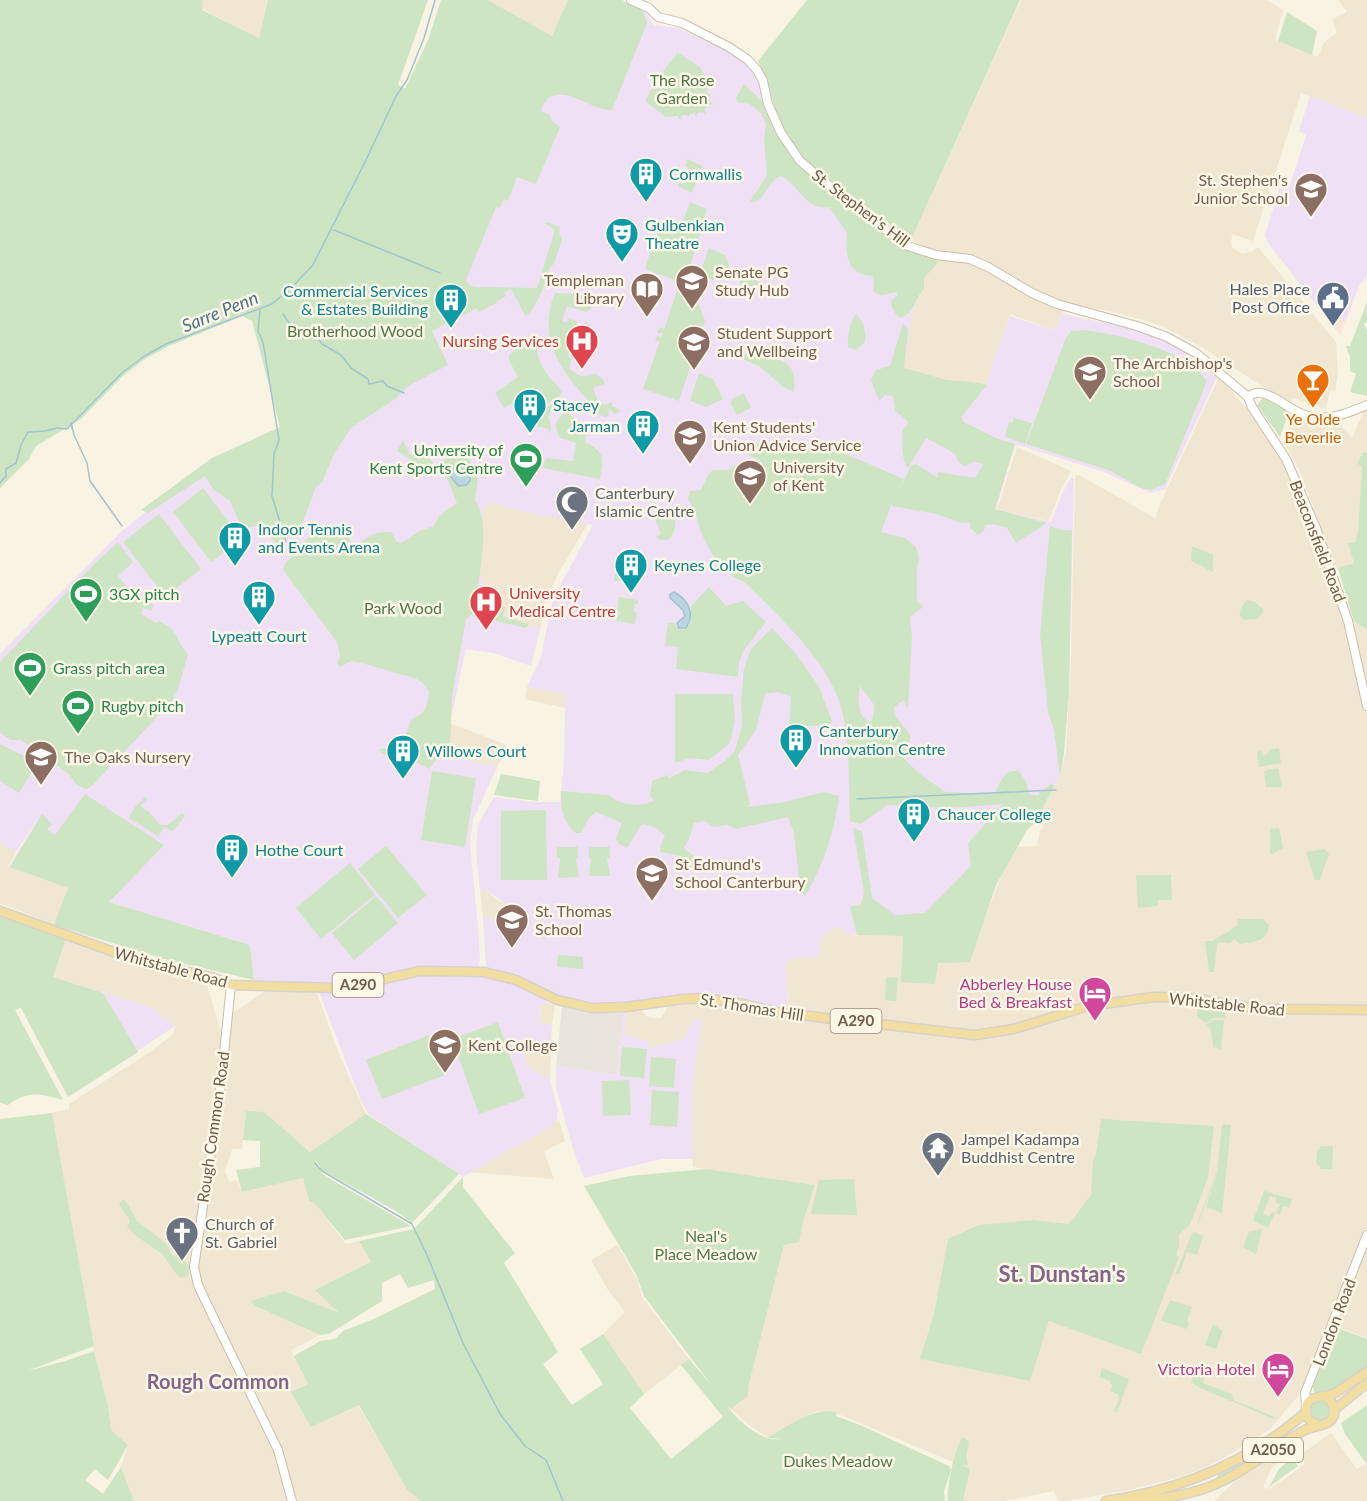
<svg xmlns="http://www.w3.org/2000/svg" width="1367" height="1501" viewBox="0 0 1367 1501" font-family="Lato,sans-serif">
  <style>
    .residential { fill: #f0e6d2 }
    .commercial { fill: #f9e6d7 }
    .industrial { fill: #e9e4dd }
    .education { fill: #f0e0f5 }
    .green { fill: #cde5c3; fill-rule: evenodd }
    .water { fill: #bad6e1; stroke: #a1c4d1; stroke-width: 1.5 }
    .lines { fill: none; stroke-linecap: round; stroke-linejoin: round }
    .stream { stroke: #a1c4d1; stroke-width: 1.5 }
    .secondary-casing { stroke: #ccbda9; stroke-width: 10 }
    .primary-casing { stroke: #d7d2cd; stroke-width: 11 }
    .secondary { stroke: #fff; stroke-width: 8 }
    .primary { stroke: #f2dea1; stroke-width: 8 }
    .labels { text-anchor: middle; stroke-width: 5; stroke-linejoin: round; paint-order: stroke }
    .shield { fill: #fdf7e8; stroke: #9a8b7b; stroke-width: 1.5 }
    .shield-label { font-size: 15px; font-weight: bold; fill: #6f5d4c }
    .park-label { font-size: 16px; fill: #517948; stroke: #fdf7e8 }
    .culture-label { font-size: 16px; fill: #0d838f; stroke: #fdf7e8; text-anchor: start }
    .education-label { font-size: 16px; fill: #785e54; stroke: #fdf7e8; text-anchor: start }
    .street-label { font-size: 16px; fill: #6f5d4c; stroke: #fdf7e8 }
    .service-label { font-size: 16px; fill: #4e5e75; stroke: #fdf7e8; text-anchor: end }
    .health-label { font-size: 16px; fill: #be3a42; stroke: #fdf7e8; text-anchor: end }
    .food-label { font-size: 16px; fill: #c56008; stroke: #fdf7e8 }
    .leisure-label { font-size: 16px; fill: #27864d; stroke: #fdf7e8; text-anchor: start }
    .worship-label { font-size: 16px; fill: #5b616d; stroke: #fdf7e8; text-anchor: start }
    .hotel-label { font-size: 16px; fill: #b23c85; stroke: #fdf7e8; text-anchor: end }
    .water-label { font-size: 18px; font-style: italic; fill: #4c7587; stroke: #fdf7e8 }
    .quarter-label { font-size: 20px; font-weight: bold; fill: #83648b; stroke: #fdf7e8 }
    .district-label { font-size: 22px; font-weight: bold; fill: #83648b; stroke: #fdf7e8 }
  </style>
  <rect width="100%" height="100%" fill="#f9f3e3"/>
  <g class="residential">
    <path d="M203,0h65l-9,38 -57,-29z"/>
    <path d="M488,0h80l-16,36z"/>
    <path d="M1021,0h246l16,10 -8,30 43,17 6,-15 13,-9 -5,-14 15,-7 -9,-12h29v118l-66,-25 -48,148 -21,-7 -1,10 2,4 9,6 11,-3 5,-4 78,95 2,34 -3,15 -5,-1 -4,19 -33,-11 -3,6 -90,-58 -40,-21 -49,-14 -45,-7 -11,27 -45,-17 -23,71 -14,-3 -26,-2 -50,-11 19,-69 17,-50 -22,-10z"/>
    <path d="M1219,377l35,40 23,35 22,45 22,54 28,78 5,-7 13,7v709l-37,-14 -15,38 -17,34 -28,33 -33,21 -32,18 -28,10 -53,13 -59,10h-7l-4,-10 -50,10h-41l7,-32 -139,-58 -16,1 -47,26 -20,-14 -17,-15 17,-13v-8l36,-143 15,-3 5,-24 10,-33 -121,-18v-88l9,-59 -8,-2 -11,21 -34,9 -25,-13 3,-24 14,-2 5,7 6,2h9l7,-12 18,-4h17l83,17 2,-9 -2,-48 9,-4h24l2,-21 18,-11 7,8 57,2 -1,45 36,-18 41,-30 34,-86 24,-1 3,-15 3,-3 1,-23 16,-28 6,-27 5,-92 4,-182 4,-1 76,43 5,-14z"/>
    <path d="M1367,410v43l-4,-1 -5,12 4,1 -4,66 -3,11 -6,1 5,20 -18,6 -35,-95 -17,-33 11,-27 27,7h14l16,17 12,-27z"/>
    <path d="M1017,447l54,24 -11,21 -11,29 -52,-12z"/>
    <path d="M489,502l41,11 58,10 -30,51 -14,32 -3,20 -12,1 -26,-7 -22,-29 -5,-15 6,-65z"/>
    <path d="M527,687l38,7v14l-40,-9z"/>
    <path d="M449,723l58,22 -10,22 -54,-12z"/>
    <path d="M0,842l16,10 -8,14 61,22 -15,37 -54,-22z"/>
    <path d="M480,891h7l9,8 12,6 -8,16 -17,-5z"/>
    <path d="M66,938l139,41 16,52 8,2 5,-21 33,-22 49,1 23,63 27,60 -56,38 -46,-40h-18l-4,37h-10l-7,22 4,11 8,-2 5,12 61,-14 6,23 6,3 31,40 13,-3 12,21 -55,29 25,23 -57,-23 -34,10 5,5 65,29 -29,15 17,34 -16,8 19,35 47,-22 49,85 14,11h-287l-13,-34 7,-22 -17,-15 -3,-24 -14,-55 -42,-238 17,-4v-5l84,-54 21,-17 1,-7 -25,-19 -98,-30z"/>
    <path d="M548,1003l7,3 -3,19 -13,-2 1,-18z"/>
    <path d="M542,1042l9,1 -1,36 -23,-13 -4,-18z"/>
    <path d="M559,1120l6,21 -21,10 10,28 -87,-7z"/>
    <path d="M617,1245l20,34 5,18 47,62 -45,35 -41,-60 22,-22 -17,-22 -17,-30z"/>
    <path d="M1331,1433l26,36 10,-6v38h-153l21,-20 41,-27 5,6 -9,8 -9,19 7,2 35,-25 -5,-9z"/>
  </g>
  <path class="commercial" d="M1329,310l17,10 -6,15 -17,-20z"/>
  <path class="industrial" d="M562,1006l28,6 34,-1 -8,64 -60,-9z"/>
  <g class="education">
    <path d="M568,0h54l23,11 9,14 24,3 33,16 13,3 21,13 12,16 21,58 20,29 96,78 40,15 4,5 -3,5 -11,12v11l-5,5 -6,16 -9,58 43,12 40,5 5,-20 18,-49 45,15 7,-18 18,5 35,6 28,7 33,15 41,31 -52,112 -14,4 -47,-21 -89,-28 -19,65 55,13 10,-26 10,-19 3,2 -5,213 -5,60 -4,25 -16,28 -3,12 -14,13 -31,55 -26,77 -32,1 -3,21 -34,-2 2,-46 -57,-2 -7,-8 -18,11 -2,21h-23l-10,4 2,48 -69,-15 -24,-2h-11l-60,12 -32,1 -36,-10 -39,-21 -31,-6 -3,-53 17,5 8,-16 -21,-14h-7l-4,-40 2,-27 16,-27 42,5h24l4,-40 1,-68 -38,-7 14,-30 12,-59 40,-73 -63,-12 -41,-11 -7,9v28l-5,37 7,2 -3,13 22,29 26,7 12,-1 -10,40 -38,-13 -27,-4 -23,105 54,13 -24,53 -3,23 9,94 1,24 -2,6 -65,1 -49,12 -36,5 -74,-5 -4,-35 -141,-43 -100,-35 35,-58 -28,43 -16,-10v-188l122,-123 90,-72 67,-29 173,-162z"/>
    <path d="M1310,96l57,22v157l-8,11 -13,34 -19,-12 -9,-1 -50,-64 -3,-8 16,-52 9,2 16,-50 -7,-4z"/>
    <path d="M433,973l51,2 19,4 29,11 16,13 -8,3 -1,17 13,2 -1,18 -9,-1 -19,7 4,17 23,13 8,31 -1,10 -6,6 -88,51 -94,-62 -8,-14 -42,-109 36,-3 49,-12z"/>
    <path d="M52,977l98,30 25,19 -107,71z"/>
    <path d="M624,1011h3l-3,24 25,6v7l34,-9 11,-21 8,2 -9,59v80h-31l-78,19 -10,-26 -18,-64v-22l60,9z"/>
  </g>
  <g class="green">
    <path d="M0,0h203l-1,10 57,28 9,-38h160l-30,85 7,4 23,-49 13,-40h47l64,36 16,-36h54l21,11 4,12 -35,87c-22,1 -41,-24 -64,-12l-2,5 -2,-1 -3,9 9,4 2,6 8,6 -24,57 -19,-7 -9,24 -4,-2 -4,9 -4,-1 -30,73 4,6 9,1 58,1 18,-58 -9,-6 1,-2 13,5 -1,7 3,5 -8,25 -4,3c-5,18 -11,36 -24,50l-15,-28 -7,3 2,4 -10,6 1,1 -18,9 -2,-4 -45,23 16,34 -38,20 -15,14 -44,29 -17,26 -12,28 -6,5 -13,35 -24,25 -20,-22 -17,4 -12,-28 -17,-12 -8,-13 -57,37 -7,-3 71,-52 68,-31 -28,-106 -10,-5 -73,30 -24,13 -20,15 -44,45 -45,27 -7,13 -29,29z"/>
    <path d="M807,0h213l-109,240 -106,-79 -16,-21 -13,-28 -8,-30 -10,-21z"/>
    <path d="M1287,12l30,19 -5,24 -34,-14z"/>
    <path d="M677,53h2l22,15 4,10 3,-1v3h-2l1,6h2l-2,3 1,5h3l-2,3 1,5 4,2 -6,1 -3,5 1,5 -3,-3 -6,1v3h-2v-3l-6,2v2l-3,-2 -5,1v3h-2l-1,-3 -12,1 -21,-16 11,-20z"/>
    <path d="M744,84l21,20 13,30 9,16 20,22 86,69 41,15 4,5 -3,5 -11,12v11c-10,9 -9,26 -25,29 -5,-7 -14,-16 -2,-22v-4c-9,1 -16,6 -24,-1l1,-8 -2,-7c-25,-2 -27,-20 -25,-43l-18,-26c-22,5 -31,-23 -48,-31 -14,5 -14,22 -28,27l-3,-2 17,-25 -3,-35 2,-17 -5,-11 -11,-9 -13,-2 -1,-4z"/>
    <path d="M687,159l16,7 -11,27 -14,-7 1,-3 4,1 6,-16 -4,-2z"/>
    <path d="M690,202l17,7 -19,65 17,47 -26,80 -36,-12 17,-48h-5l2,-6 4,3 2,-5h-6l3,-6 4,3 16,-48 -35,-13 10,-32 8,-14 4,1 1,-2 13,4z"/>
    <path d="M709,248l16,7 7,18 -19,7 -14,-5z"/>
    <path d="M751,268l8,16 -17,5 -5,-15z"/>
    <path d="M555,293l24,1 11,7 1,8 -5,3 -19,-6 -5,15 5,2 2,-4 8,2 -1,4 5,2 5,-5 4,3 -12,20 -6,3 -4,9 4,2 -3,10c12,8 11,9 26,5l8,5 2,5 -12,4 5,14 5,3 9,-3v4l8,4 -1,3 -4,1 -6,-6 -1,8 -3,1 -5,-2c-25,-31 -59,-61 -50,-105 1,-6 2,-12 5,-17z"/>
    <path d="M1367,302v20l-3,2 3,6v66l-17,-4 6,-18 -6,-3v-14l-4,-11h4z"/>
    <path d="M856,314c8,8 10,16 9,28l-9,8 -8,-3c-1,-12 1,-23 8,-33z"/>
    <path d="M903,323l5,7 -4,38 43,12 26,2 14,3 -26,32 3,5 32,16 19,6 -20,65 52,14 -31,20 -9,-15 -14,-4 -8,1 -1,6 -6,4 -8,-7v-5l-11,-1 -23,-8 -44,-8v-4l-11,30 24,6 11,9 3,11 -2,10v34l4,2 2,3 -13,10 2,20 -4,71 -5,-8 -9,8 2,9 15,19 -7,23 16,15 25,18 50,2c5,-11 9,-25 24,-23l7,11 3,12 9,2 2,-4 12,-9 2,4 -10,18 -3,12 -14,13 -31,55 -26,77 -32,1 -3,21 -34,-2 2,-46 -46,-1 -7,-28 11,-3 3,-12 -11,-64 9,3 10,67 23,17 30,-2 46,-47 -3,-23 35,-39 -54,4 -62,-3 -26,19 -11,-3c-2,-38 1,-78 -9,-114 -12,-45 -65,-94 -98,-126 -21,-6 -37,-34 -44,-55 -3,-10 -5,-18 -11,-27l2,-8 11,-1 7,-15 5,-5h15l8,-5 7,1 7,5 7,1 12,-3 -5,-1 -2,-6 -13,-7 -2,-3 6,-7 -2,-3 90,10 63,27 -5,12 12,-25 5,-2 22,14v-6l37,6 8,-14 -9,-2 -9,4 -8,-5 -1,-7 -30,-16 -18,30c-6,-6 -7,-29 -5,-38 1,-2 5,-7 6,-8l-14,-11 -2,-15 -8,-1 -6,6 -8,-21 5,-10 14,-4zM860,686l15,20 -3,14 -4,2c-11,-8 -10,-23 -8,-36z"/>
    <path d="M1084,330c37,5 100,19 123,51l-42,103 -14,6 -10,-2 -30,-17 -85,-27 39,-104 6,-9z"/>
    <path d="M529,342l5,1 3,5c1,19 13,29 25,43l-2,5 -27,15 2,3 21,-12 -2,7h-2l-4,6 3,12 -1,7 -2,-5 -28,-7 5,-3 -5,2 -4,-5 4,-7 -6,-7 -10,6 -9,-15 23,-16 -9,-17v-5l7,-6z"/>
    <path d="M754,353c26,8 44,5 40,39l-12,-6 -23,-20 -17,-7v-4z"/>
    <path d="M699,373l14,6 10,20 -17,8 -16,-6z"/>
    <path d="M744,393l7,15 -14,7 -7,-13 3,-1 -2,-1z"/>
    <path d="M1263,398l26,14 -9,25 -23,-32z"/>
    <path d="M565,413h3c11,10 20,12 17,29 20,10 19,16 15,37l-57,-11 2,-8 3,-2 25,3 3,-18 -16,-5c-6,-14 -6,-16 5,-25z"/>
    <path d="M1014,418l18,5 -7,21 -20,-7 4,-15 3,1z"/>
    <path d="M403,440l7,15 14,-7 10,17 32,-15 12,29 -3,21c15,21 5,65 3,90l14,5v6l13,6 -2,10 26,7 -3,4 -55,-13 -5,4 -14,78 -2,46 -21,26c-10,-6 -20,-12 -32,-14 -8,0 -12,2 -18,-5l4,-2 12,3 7,-5 9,-26c16,-8 15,-10 18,-28l-7,-10 -5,-3 -59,-17 -7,-1 -11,6 -2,-1 -1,-4 3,-5 -3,-15 -54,-72 1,-5 32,-36 9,-1 9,5 9,-3 7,11 7,4c10,-8 20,-15 34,-13l6,10 4,1 19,-12 14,-5 5,-10 18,-13 -13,-32 -22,-4 -25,-16z"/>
    <path d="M1363,452l4,1v176l-13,-7 -16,-54 16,-5 -6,-20 7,-1 3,-11 4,-65 -5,-2z"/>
    <path d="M203,488l39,51 -31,23 -38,-50z"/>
    <path d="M665,510l8,3c6,13 -1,36 -17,24l5,-3 -7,-18z"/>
    <path d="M159,514l42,55 -36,28 -42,-55z"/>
    <path d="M1050,526l11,4h11l-3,162 -5,60 -4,25 -6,-47 -6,-18 -8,-78z"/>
    <path d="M118,542l15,20 -15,14 15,18 21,11 -3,6 -8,-3 -2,6 15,9 2,-2c23,10 14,15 30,33l-10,35 -7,13 -80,85 -5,2 -10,-5 -7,-10 -48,-34h-10l-11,-7v-71l93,-97z"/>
    <path d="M1192,546l21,9v17l-22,-11z"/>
    <path d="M616,560l15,2v4l3,-3 8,-1 -1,7h-5l-2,13 -20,-1 1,-7h4l-3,-2z"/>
    <path d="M709,587l17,19 17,-5 23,21 -22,28 -5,12 -1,15 -62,-8 2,-22 -13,-1 3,-23h7l3,5 6,2 7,-7v-17z"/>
    <path d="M618,597l20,3v4h-3l-1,8 3,1 -2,11 -10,-1 -1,-2 -1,1 -7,-1 2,-7 3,-1 -3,-2z"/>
    <path d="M1248,600l7,2 8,7v4l-6,6 -13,1 -4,-4c-1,-6 3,-13 8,-16z"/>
    <path d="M772,628l25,27 22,32 13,34 -3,5h-40l2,-29 -13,-5 -13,2 -9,36 -18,25 12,49 -4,3 39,-5 39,-10 15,4c-4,35 -16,70 -34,100l-5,-6 -6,-57 -6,-16 -52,12 -9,-4 -13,2 -10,-6 -10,2 -5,16 -5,9 25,20 -26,-2 -2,-10 -21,-4 1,-8 4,-9 -11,-8 -12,-3 -15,24 -8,-4 -3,-5 6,-16 -26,-11 -7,6 -8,15h-5c-13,-10 -16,-26 -15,-42l48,4c11,11 31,12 45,6l-4,-5 2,-15 16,-6 1,3 16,-8 22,3 18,-12 10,-10 7,-25 -1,-26 3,-32 7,-19z"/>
    <path d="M675,694h58l2,26 -5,23 -21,17 -20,-2 -14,5z"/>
    <path d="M0,744l38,19 -19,30 -19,-12z"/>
    <path d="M1279,748l2,15 -22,4 -2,-15 5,-1 1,5 4,-1 2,-5z"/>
    <path d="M1278,768l4,19h-16l-2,-16z"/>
    <path d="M432,771l44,7 -11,69 -44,-7z"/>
    <path d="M501,774l39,7 -2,20 -44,-6z"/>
    <path d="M85,794l79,51 -55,57 141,43 4,35 -90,-21 -110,-34 14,-37 -58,-21 32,-53 10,10 -5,5 8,6z"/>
    <path d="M145,797l2,2 -7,7 9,6 11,13h8l14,-12 3,3 -12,15 -9,-3 -6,8 -29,-18 6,-11z"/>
    <path d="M546,810l1,70h-46v-69z"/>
    <path d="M1279,828l4,20 -13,7v-26z"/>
    <path d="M386,846l41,49 -29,23 -40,-49z"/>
    <path d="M557,847h21v11h-2l3,19 -21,1 2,-20h-3z"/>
    <path d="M589,847h21v10l-3,1 3,18h-21l2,-18h-2z"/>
    <path d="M1325,849l4,5 -9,26h-5l-9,-28z"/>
    <path d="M350,863l25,32 -54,44 -25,-31z"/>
    <path d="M1136,875h35l1,25h-14v6l-20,2z"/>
    <path d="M376,896l22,27 -44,37 -22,-27z"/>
    <path d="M0,913l66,25 -13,39 50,16 35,59 -70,45 -47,-89 -6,2 48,90c-24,-6 -33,-10 -55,5l-8,-2z"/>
    <path d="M1238,919h25l6,6c-1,17 -16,17 -29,19l-6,-5 -4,4 -9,-1 -4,2 -3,28h-5l-4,-31h8l24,-15z"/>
    <path d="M558,955l25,2v12l-26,-2z"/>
    <path d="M886,977l12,1 -2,23 -11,-1z"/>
    <path d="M1198,1005l27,4v9h-11l-9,5 -8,-7z"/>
    <path d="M1213,1020h11l-3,29 -8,-2 -2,-18 -5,-4z"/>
    <path d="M498,1022l27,76 -46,16 -27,-75z"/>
    <path d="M429,1035l16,40 -63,24 -16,-39z"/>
    <path d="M622,1047l25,2 -3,29 -24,-2z"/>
    <path d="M651,1057l25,2 -2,29 -25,-2z"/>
    <path d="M629,1080l2,35 -28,1 -1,-35z"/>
    <path d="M652,1090l27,2 -2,35 -27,-2z"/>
    <path d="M246,1111l18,1 46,40 56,-38 93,60 -47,49 -16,-12 -74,-41 -8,-12 8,16 89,52 -66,14 -30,-36 -6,-3 -6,-23 -61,14 -6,-22 24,-3v-26l-17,-1z"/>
    <path d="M52,1113l42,233 -67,25 38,-10 29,-10 14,55 3,24 17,15 -20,35 -13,-11 -10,11 18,14 18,-27 13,34h-134v-382z"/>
    <path d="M1101,1119l113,7 -6,52 -18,47 -11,9v13l-3,8 3,2 -38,97 -92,-33 -19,60 -110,-22 14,-45 14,-75 31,-14 54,-5 36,4 22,-29 2,-35 3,-5z"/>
    <path d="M1224,1124l7,1 -9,88 -16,-6 14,-42 -22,59v-3l19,-50 5,-45z"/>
    <path d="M1321,1146h12l-1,23h-12v-3l-4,-3 1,-12z"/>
    <path d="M707,1169l108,16 -11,33 -5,24 -15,3 -36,143v8l-17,13 -4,-3c12,15 33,36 54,33l-13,-1c18,-11 49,-33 69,-25l-1,3 24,9 89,41 2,4 -7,21 1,10h-524l-14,-11 -48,-85 -48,22 -20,-35 17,-8 -14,-28 26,-15 15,-2 8,-8 33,-13 59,-29 -1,-9 -26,8 -8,-14 -18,9v18l-53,33 -9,1 -65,-29 -5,-5 34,-10 55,22 -24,-23 56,-28 -12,-21 55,-12 49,-52v10l52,66 -11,10 54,89 -15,12 29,41 31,-21 -23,-35 23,-15 41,60 -14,14 41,51 52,-42 -42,-52 8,-6 24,28 -69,-91 -8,-22 -52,-88 45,-10z"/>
    <path d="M854,1179l3,36 -46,-1 8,-34z"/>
    <path d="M1264,1191l28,8 -3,9 -6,-2 -3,9 -4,-2 4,-9 -4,-1v-5l-6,-2 -7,18 6,2 3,-4 3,1 -7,15 -15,-7z"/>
    <path d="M124,1200l5,6 8,15 25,19 7,7 2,7 15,8 3,5v7l-5,4 -5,-1 -17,-23 -27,-19 -8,-9 3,-4c-2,-7 -9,-12 -11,-19z"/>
    <path d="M1260,1229l2,1 -6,24 -13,-7 6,-15z"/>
    <path d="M1194,1232l9,4 -6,19 -10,-3 -8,22h-3l15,-39z"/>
    <path d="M1170,1300l22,7 -5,14 2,1 -2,7 -26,-8z"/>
    <path d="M1213,1324l10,7 -7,18 -11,-4z"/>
    <path d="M1332,1326l35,13v33l-35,23 -14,2 -4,-6 -2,-10z"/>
    <path d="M1198,1365l10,4 -5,14 29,11 1,6 42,17 -1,2 -74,-31 -9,-6z"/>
    <path d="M1102,1368l27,11 -12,33 -3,-1 5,-12 -1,-5 -8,-3 3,-6 -3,-1v-3l-10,-4z"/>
    <circle cx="1320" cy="1411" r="10"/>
    <path d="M1367,1405v57l-1,1 -21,-29 -4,-11z"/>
    <path d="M1284,1433l3,5 -74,45 6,-10z"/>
    <path d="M963,1437l6,5 -3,14 2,10 -7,-2 9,5 -7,32h-15c-2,-11 7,-56 15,-64z"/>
    <path d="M1292,1458l6,8 -29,21 10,-18z"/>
  </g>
  <g class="water">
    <path d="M456,464c10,3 14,7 14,17l-4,4 -8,1 -9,-12z"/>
    <path d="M674,592c14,8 22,21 12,36h-7l-2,-5 8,-7 -2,-6 -13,-12v-4z"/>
  </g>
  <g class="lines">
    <g class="stream">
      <path d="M334,230l106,43"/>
      <path d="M260,310l-2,21 5,11 16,98 -5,14 -2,42 14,46"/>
      <path d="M283,314l16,24h19l4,6 19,11 10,13 17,11 1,5 14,-3 4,5 17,7"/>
      <path d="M71,423l3,12 13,28 3,18 32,45"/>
      <path d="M0,483l6,-7v-7l10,-6 5,-18 7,-13 17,-1 12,-3 10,1 55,-56 21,-16 23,-13 106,-40 23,-20 18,-19 54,-107 29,-62 11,-16 17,-42 11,-38"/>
      <path d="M857,799l199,-9"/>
      <path d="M315,1163l7,8 90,53 15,31 36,88 37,71 25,32 21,14 17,41"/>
    </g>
    <g class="secondary-casing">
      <g id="secondary">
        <path d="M631,0l18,8 9,9 24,6 47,24 19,13 9,10 6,11 5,23 13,29 19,28 52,44 45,33 11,8 28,9 34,4 18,8 44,26 25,11 80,22 30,11 29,16 52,44"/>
        <path d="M1248,397l4,10 34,52 30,69 32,93 19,85"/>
        <path d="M1248,397c4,-3 8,-5 13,-4 18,3 31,21 51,24 19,3 39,-5 55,-12"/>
        <path d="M231,985l-11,107 -26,175 4,18 8,17 72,148 14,51"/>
        <path d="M1306,1407l-1,-14 62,-158"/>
      </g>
    </g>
    <g class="primary-casing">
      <g id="primary">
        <path d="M0,911l114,41 43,13 55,12 19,8 104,3 37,-6 47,-11 65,1 32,8 41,20 35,8 34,-1 57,-8 18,-1 33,4 48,11 193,22 39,-6 74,-23 66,-9 39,1 38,7 36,4 100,1"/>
        <path d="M1334,1410l33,-27"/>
        <path d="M1318,1425c-7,-3 -12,-6 -12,-14 -1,-18 19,-12 29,-18 11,-7 21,-14 32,-21"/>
        <path d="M1113,1500c29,0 59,-1 87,-10 39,-12 69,-41 105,-60 7,-4 20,-4 25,-9 8,-8 4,-18 -4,-24"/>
        <path d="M1106,1501c75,-11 142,-38 200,-89"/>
      </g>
    </g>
    <use href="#secondary" class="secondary"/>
    <use href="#primary" class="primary"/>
  </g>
  <defs>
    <g id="building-pin" transform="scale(1.725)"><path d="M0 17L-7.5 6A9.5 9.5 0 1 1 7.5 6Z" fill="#0f9aa8" stroke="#fdf7e8"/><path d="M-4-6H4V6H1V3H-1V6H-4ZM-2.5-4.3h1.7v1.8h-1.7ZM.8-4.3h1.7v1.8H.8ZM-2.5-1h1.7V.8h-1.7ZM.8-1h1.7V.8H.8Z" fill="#fff"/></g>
    <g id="school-pin" transform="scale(1.725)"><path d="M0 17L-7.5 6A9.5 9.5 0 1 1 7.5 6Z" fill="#8d6e63" stroke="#fdf7e8"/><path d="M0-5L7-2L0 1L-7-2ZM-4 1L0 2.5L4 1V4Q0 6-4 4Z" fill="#fff"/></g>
    <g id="theatre-pin" transform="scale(1.725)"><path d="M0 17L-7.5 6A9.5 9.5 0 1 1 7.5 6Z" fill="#0f9aa8" stroke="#fdf7e8"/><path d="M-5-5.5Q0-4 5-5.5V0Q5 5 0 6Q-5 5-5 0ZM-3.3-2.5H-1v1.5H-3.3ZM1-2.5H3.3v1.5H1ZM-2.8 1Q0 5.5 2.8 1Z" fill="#fff"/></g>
    <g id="university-pin" transform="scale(1.725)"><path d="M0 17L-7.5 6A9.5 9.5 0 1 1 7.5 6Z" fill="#8d6e63" stroke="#fdf7e8"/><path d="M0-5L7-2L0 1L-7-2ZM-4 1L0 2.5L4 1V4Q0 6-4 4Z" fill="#fff"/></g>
    <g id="library-pin" transform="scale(1.725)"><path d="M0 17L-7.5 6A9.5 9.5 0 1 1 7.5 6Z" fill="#8d6e63" stroke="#fdf7e8"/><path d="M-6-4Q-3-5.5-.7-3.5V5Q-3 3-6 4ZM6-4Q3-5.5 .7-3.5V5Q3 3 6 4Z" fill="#fff"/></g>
    <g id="civic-pin" transform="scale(1.725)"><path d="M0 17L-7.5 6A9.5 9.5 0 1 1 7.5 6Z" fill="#5c6f8a" stroke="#fdf7e8"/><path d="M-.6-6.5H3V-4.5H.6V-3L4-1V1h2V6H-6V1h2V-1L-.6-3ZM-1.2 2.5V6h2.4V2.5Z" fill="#fff"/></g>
    <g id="hospital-pin" transform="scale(1.725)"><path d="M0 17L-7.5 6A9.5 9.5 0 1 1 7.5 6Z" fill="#e0444e" stroke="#fdf7e8"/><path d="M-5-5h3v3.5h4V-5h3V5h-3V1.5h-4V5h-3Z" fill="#fff"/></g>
    <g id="bar-pin" transform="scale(1.725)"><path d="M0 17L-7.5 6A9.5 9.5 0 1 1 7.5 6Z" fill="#e8710a" stroke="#fdf7e8"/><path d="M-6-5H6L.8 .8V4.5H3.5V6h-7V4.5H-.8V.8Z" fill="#fff"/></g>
    <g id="stadium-pin" transform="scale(1.725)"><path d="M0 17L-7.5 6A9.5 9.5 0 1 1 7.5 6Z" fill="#2e9e5b" stroke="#fdf7e8"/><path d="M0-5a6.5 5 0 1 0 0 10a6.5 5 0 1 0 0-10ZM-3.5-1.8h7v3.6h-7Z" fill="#fff"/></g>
    <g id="mosque-pin" transform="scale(1.725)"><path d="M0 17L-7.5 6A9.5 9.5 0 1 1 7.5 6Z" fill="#6b7280" stroke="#fdf7e8"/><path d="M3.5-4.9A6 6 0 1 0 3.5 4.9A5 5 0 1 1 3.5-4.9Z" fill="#fff"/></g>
    <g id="hotel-pin" transform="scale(1.725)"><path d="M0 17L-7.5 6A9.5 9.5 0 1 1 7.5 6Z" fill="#d1479c" stroke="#fdf7e8"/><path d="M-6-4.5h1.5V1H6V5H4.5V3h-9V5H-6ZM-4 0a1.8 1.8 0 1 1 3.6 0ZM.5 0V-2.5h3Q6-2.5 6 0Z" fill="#fff"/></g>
    <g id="temple-pin" transform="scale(1.725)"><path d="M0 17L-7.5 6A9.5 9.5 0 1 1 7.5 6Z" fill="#6b7280" stroke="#fdf7e8"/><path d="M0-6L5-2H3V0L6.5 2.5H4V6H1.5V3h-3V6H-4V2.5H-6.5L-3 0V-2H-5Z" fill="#fff"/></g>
    <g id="church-pin" transform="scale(1.725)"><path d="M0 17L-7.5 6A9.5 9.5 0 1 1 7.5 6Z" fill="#6b7280" stroke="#fdf7e8"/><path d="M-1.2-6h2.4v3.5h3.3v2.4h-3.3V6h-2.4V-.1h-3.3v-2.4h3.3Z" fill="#fff"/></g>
  </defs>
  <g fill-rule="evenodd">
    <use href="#building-pin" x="646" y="174"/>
    <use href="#school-pin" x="1311" y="189"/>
    <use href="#theatre-pin" x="622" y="234"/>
    <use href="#university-pin" x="692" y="281"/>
    <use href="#library-pin" x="647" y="289"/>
    <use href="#civic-pin" x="1333" y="298"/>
    <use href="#building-pin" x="451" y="300"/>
    <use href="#hospital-pin" x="582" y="341"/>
    <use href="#university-pin" x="694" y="342"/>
    <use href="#school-pin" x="1090" y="372"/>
    <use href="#bar-pin" x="1313" y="380"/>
    <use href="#building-pin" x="530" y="405"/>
    <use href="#building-pin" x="643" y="426"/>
    <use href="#university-pin" x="690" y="436"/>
    <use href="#stadium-pin" x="526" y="459"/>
    <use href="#university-pin" x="750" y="476"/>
    <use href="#mosque-pin" x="572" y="502"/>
    <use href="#building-pin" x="235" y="538"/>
    <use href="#building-pin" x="631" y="565"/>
    <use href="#stadium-pin" x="86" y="594"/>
    <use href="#building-pin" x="259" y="597"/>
    <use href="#hospital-pin" x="486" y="602"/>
    <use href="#stadium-pin" x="30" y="668"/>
    <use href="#stadium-pin" x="78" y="706"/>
    <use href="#building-pin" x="796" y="740"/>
    <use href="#building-pin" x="403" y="751"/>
    <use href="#school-pin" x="41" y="757"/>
    <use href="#building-pin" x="914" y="814"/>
    <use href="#building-pin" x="232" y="850"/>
    <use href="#school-pin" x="652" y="873"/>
    <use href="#school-pin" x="512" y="920"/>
    <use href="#hotel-pin" x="1095" y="993"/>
    <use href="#school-pin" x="445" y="1045"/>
    <use href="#temple-pin" x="938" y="1148"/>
    <use href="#church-pin" x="182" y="1233"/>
    <use href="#hotel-pin" x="1278" y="1369"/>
  </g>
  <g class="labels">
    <g class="shield">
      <rect x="332.5" y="973" width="51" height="24" rx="4.5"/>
      <rect x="830.5" y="1009" width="51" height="24" rx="4.5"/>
      <rect x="1243" y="1438" width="60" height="24" rx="4.5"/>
    </g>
    <g class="shield-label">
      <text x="358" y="990">A290</text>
      <text x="856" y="1026">A290</text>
      <text x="1273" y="1455">A2050</text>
    </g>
    <g class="park-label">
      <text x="682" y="86">The Rose<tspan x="682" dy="18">Garden</tspan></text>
      <text x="355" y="337">Brotherhood Wood</text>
      <text x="403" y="614">Park Wood</text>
      <text x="706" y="1242">Neal's<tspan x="706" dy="18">Place Meadow</tspan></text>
      <text x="838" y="1467">Dukes Meadow</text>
    </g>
    <g class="culture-label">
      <text x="669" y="180">Cornwallis</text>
      <text x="645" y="231">Gulbenkian<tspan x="645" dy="18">Theatre</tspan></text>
      <text x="428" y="297" text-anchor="end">Commercial Services<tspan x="428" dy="18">&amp; Estates Building</tspan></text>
      <text x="553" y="411">Stacey</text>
      <text x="620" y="432" text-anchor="end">Jarman</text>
      <text x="258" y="535">Indoor Tennis<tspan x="258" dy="18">and Events Arena</tspan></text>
      <text x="654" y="571">Keynes College</text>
      <text x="259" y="642" text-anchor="middle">Lypeatt Court</text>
      <text x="819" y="737">Canterbury<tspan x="819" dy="18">Innovation Centre</tspan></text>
      <text x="426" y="757">Willows Court</text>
      <text x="937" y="820">Chaucer College</text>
      <text x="255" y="856">Hothe Court</text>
    </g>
    <g class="education-label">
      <text x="1288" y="186" text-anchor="end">St. Stephen's<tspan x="1288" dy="18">Junior School</tspan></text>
      <text x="715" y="278">Senate PG<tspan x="715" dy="18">Study Hub</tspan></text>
      <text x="624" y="286" text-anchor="end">Templeman<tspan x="624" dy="18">Library</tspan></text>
      <text x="717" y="339">Student Support<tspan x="717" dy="18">and Wellbeing</tspan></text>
      <text x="1113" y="369">The Archbishop's<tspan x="1113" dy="18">School</tspan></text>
      <text x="713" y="433">Kent Students'<tspan x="713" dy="18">Union Advice Service</tspan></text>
      <text x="773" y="473">University<tspan x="773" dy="18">of Kent</tspan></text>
      <text x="64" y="763">The Oaks Nursery</text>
      <text x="675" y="870">St Edmund's<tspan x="675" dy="18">School Canterbury</tspan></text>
      <text x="535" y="917">St. Thomas<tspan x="535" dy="18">School</tspan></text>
      <text x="468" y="1051">Kent College</text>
    </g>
    <g class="street-label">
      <text transform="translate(861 208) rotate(37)" y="6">St. Stephen's Hill</text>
      <text transform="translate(1318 541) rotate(69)" y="6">Beaconsfield Road</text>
      <text transform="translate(171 967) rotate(15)" y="6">Whitstable Road</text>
      <text transform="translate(1227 1004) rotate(6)" y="6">Whitstable Road</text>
      <text transform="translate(752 1007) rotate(9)" y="6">St. Thomas Hill</text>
      <text transform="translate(213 1127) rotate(-82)" y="6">Rough Common Road</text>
      <text transform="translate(1334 1322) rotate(-69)" y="6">London Road</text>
    </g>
    <g class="service-label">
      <text x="1310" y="295">Hales Place<tspan x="1310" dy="18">Post Office</tspan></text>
    </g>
    <g class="health-label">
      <text x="559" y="347">Nursing Services</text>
      <text x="509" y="599" text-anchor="start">University<tspan x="509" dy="18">Medical Centre</tspan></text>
    </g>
    <g class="food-label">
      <text x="1313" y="425">Ye Olde<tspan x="1313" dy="18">Beverlie</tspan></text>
    </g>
    <g class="leisure-label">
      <text x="503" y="456" text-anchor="end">University of<tspan x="503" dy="18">Kent Sports Centre</tspan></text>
      <text x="109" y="600">3GX pitch</text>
      <text x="53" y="674">Grass pitch area</text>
      <text x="101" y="712">Rugby pitch</text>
    </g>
    <g class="worship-label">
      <text x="595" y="499">Canterbury<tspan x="595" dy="18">Islamic Centre</tspan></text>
      <text x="961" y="1145">Jampel Kadampa<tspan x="961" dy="18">Buddhist Centre</tspan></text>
      <text x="205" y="1230">Church of<tspan x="205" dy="18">St. Gabriel</tspan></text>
    </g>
    <g class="hotel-label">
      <text x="1072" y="990">Abberley House<tspan x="1072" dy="18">Bed &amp; Breakfast</tspan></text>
      <text x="1255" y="1375">Victoria Hotel</text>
    </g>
    <g class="water-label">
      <text transform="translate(220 312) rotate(-22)" y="6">Sarre Penn</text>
    </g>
    <g class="quarter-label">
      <text x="218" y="1389">Rough Common</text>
    </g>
    <g class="district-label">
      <text x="1062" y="1282">St. Dunstan's</text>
    </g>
  </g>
</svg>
